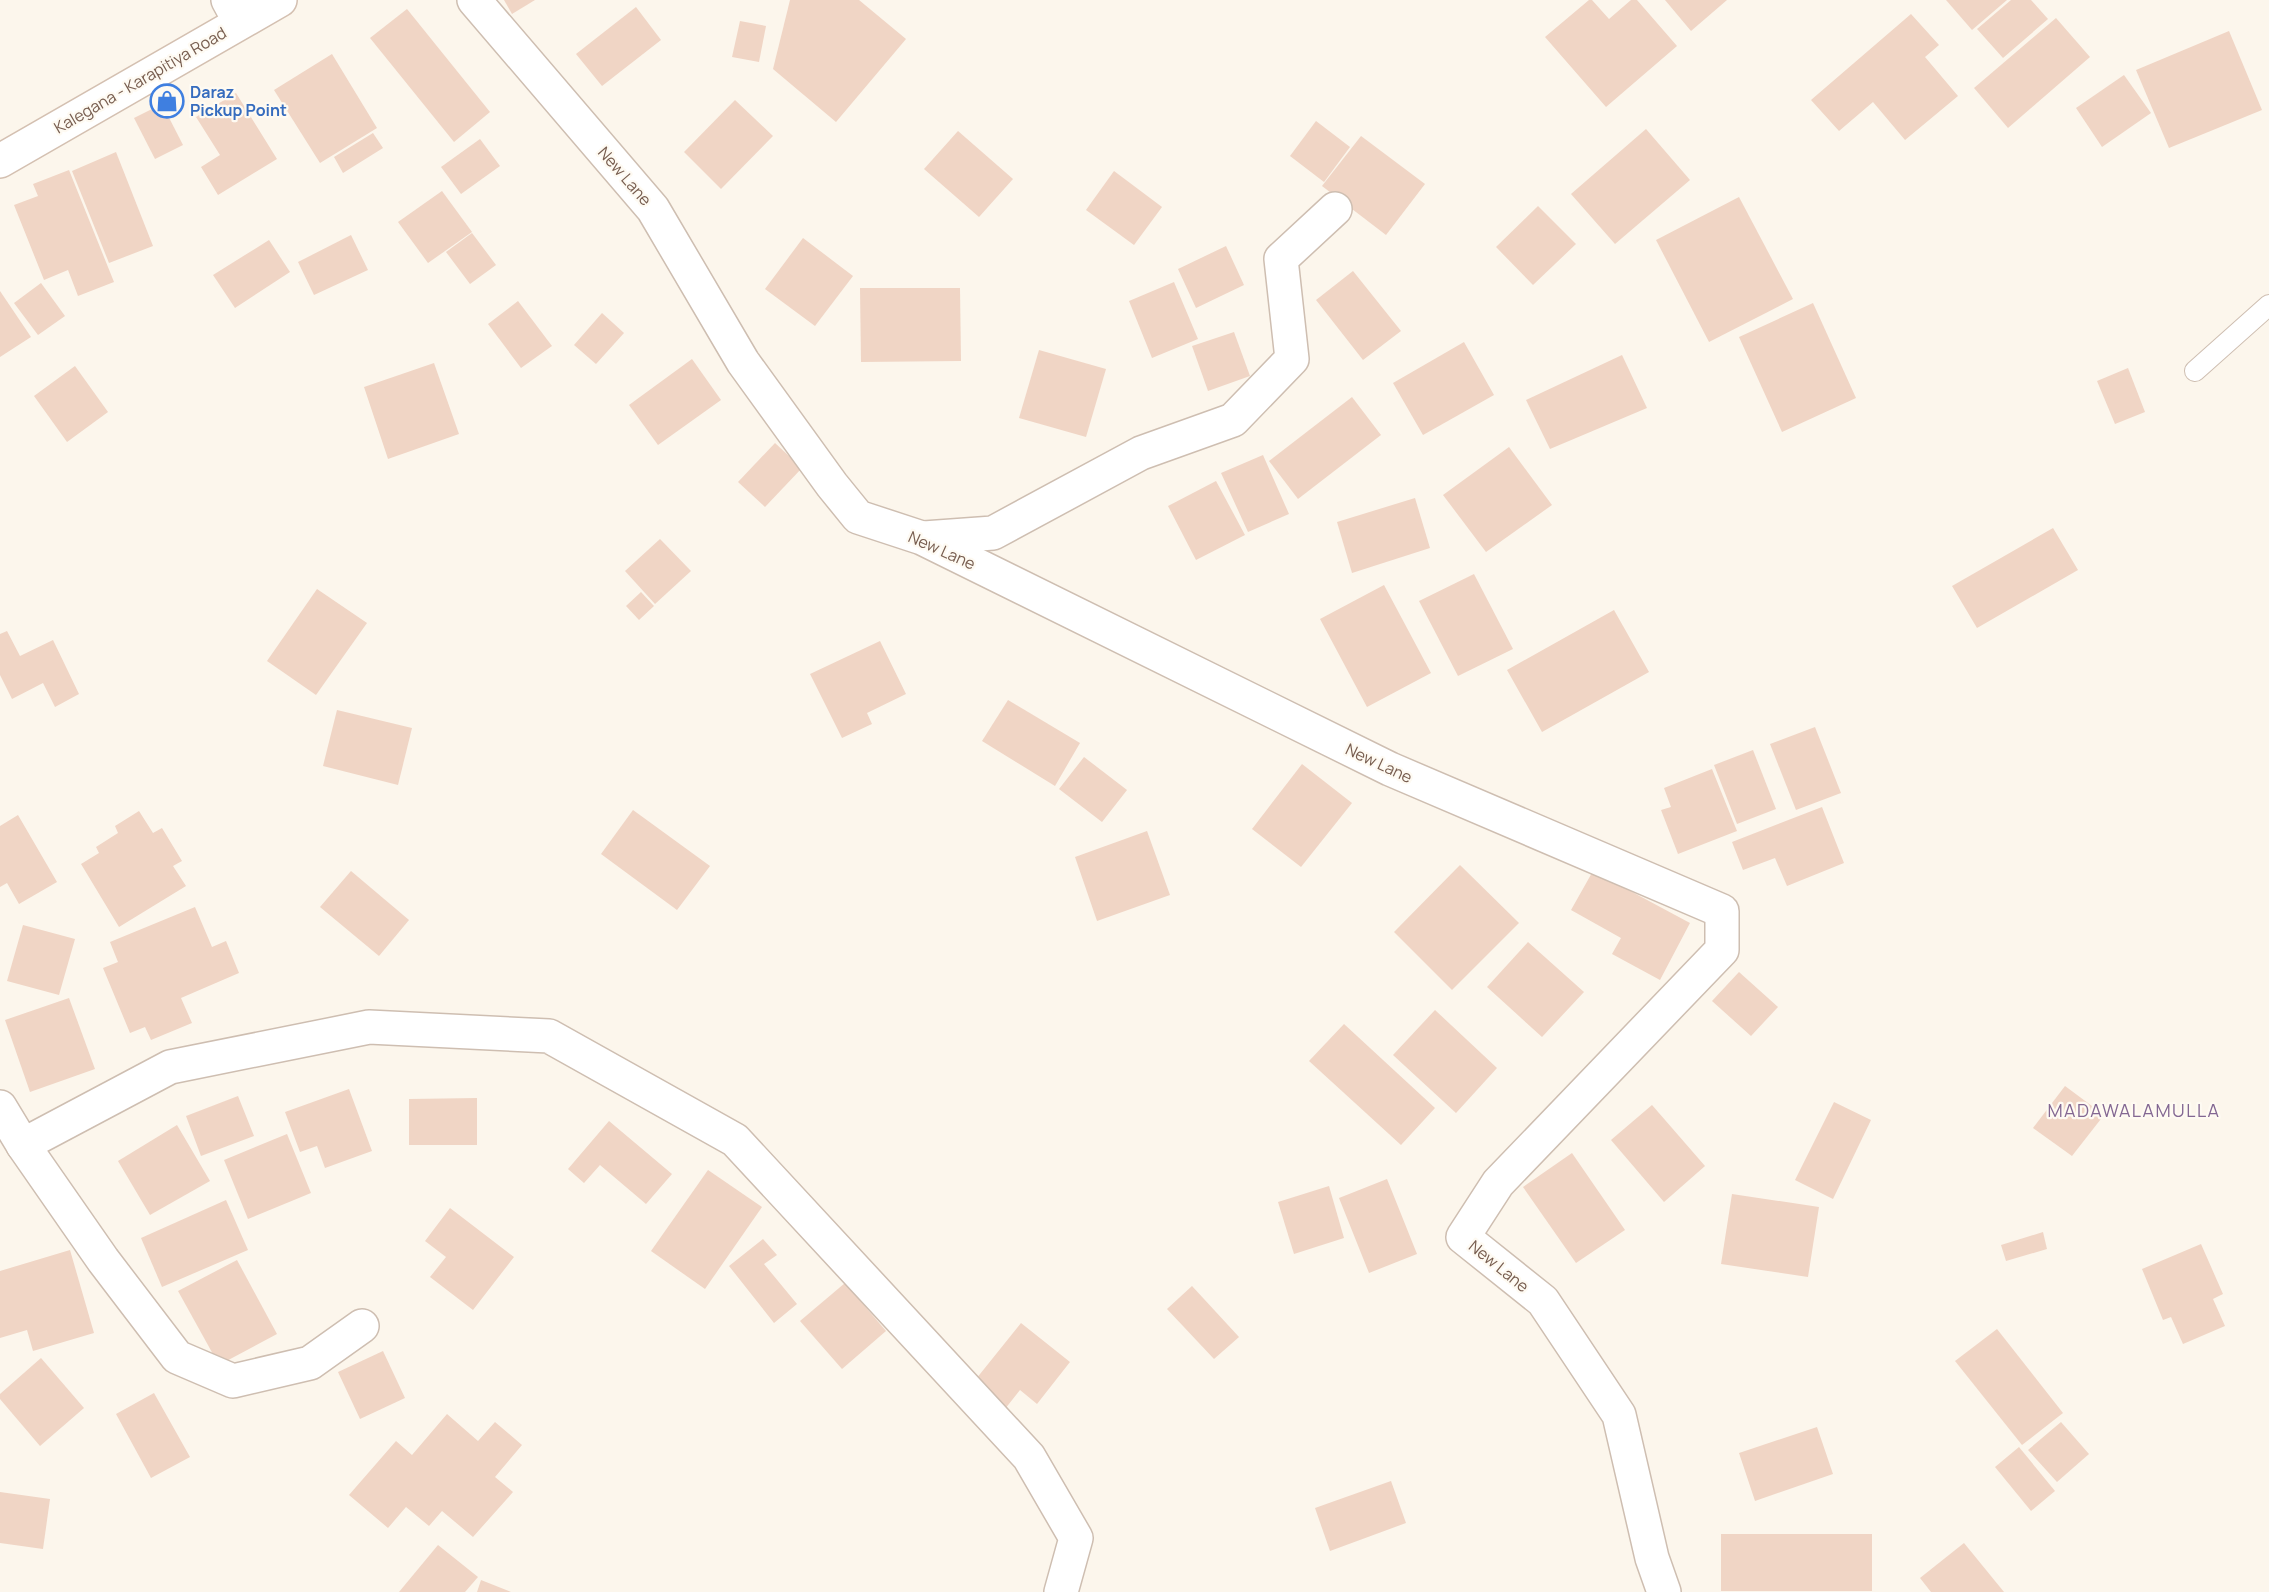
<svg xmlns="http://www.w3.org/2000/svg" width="2269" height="1592" viewBox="0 0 2269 1592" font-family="Manrope,sans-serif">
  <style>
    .building { fill: #f0d5c5 }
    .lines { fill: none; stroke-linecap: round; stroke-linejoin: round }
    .lane-casing { stroke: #cebeb1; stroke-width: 22 }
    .street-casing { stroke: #cebeb1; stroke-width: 36 }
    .secondary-casing { stroke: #d4c0b1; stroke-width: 36 }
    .lane { stroke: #fff; stroke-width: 20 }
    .street { stroke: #fff; stroke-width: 33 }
    .secondary { stroke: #fff; stroke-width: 33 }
    .labels { text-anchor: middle; stroke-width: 4.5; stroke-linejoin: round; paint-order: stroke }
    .street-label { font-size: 16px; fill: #775d4f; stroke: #fefaf2 }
    .shop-label { font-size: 16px; font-weight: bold; fill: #366cbe; stroke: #fefaf2; text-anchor: start }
    .neighbourhood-label { font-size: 18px; letter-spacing: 1.5px; fill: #836792; stroke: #fefaf2 }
  </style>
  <rect width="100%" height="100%" fill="#fcf6ec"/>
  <g class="building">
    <path d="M504,0h31l-23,14z"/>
    <path d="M790,0h69l47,39 -70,83 -63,-53z"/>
    <path d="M1589,0h3l17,19 22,-19h6l40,46 -71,61 -61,-70z"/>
    <path d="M1665,0h62l-36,31z"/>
    <path d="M1946,0h61l-35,30z"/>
    <path d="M2011,0h20l17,19 -45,39 -26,-29z"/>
    <path d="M636,7l25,33 -59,46 -26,-32z"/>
    <path d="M407,9l83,103 -36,30 -84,-104z"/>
    <path d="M1911,14l28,31 -14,12 33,39 -53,44 -32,-38 -34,29 -28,-31z"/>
    <path d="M2056,18l34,39 -82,71 -34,-40z"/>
    <path d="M740,21l26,5 -7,36 -27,-5z"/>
    <path d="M2229,31l33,79 -93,38 -33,-78z"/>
    <path d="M332,54l45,74 -57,35 -46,-73z"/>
    <path d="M2124,75l27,38 -49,34 -26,-39z"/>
    <path d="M236,93l41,66 -59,36 -17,-28 19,-12 -24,-38z"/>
    <path d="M735,100l38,36 -52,53 -37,-37z"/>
    <path d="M162,104l21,41 -28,14 -21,-41z"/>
    <path d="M1316,121l34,26 -26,35 -34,-26z"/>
    <path d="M1646,129l44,51 -75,64 -44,-50z"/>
    <path d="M958,131l55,48 -34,38 -55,-48z"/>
    <path d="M373,133l10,15 -40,25 -9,-16z"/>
    <path d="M1361,136l64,48 -39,51 -64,-49z"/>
    <path d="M480,139l20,27 -39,28 -20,-27z"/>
    <path d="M116,152l37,94 -44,17 -37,-92z"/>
    <path d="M69,170l45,112 -36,14 -10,-26 -24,10 -30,-75 24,-9 -5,-12z"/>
    <path d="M1114,171l48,36 -28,38 -48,-35z"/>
    <path d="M442,191l30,41 -44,31 -30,-41z"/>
    <path d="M1739,197l54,102 -84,43 -53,-102z"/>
    <path d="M1538,206l38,38 -43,41 -37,-38z"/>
    <path d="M472,233l24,32 -26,19 -24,-32z"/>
    <path d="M351,235l17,35 -54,25 -16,-33z"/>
    <path d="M803,238l50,38 -38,50 -50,-37z"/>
    <path d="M269,240l21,32 -55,36 -22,-33z"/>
    <path d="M1226,246l18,39 -48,23 -18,-39z"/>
    <path d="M1353,271l48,60 -38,29 -47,-60z"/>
    <path d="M1174,282l24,57 -46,19 -23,-57z"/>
    <path d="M41,283l24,33 -27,19 -24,-32z"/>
    <path d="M860,288h100l1,73 -100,1z"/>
    <path d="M0,291l31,46 -31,20z"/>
    <path d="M518,301l34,45 -31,22 -33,-44z"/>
    <path d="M1813,303l43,95 -74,34 -43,-95z"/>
    <path d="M602,313l22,20 -28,31 -22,-19z"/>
    <path d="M1234,332l16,44 -42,15 -16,-45z"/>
    <path d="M1464,342l30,53 -71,40 -30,-52z"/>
    <path d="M1039,350l67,19 -20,68 -67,-19z"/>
    <path d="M1622,355l25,53 -97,41 -24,-49z"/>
    <path d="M692,359l29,41 -63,45 -29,-40z"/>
    <path d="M434,363l25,71 -71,25 -24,-72z"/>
    <path d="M75,366l33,46 -41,30 -33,-46z"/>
    <path d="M2128,368l17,44 -30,12 -18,-43z"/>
    <path d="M1352,397l29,38 -83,64 -29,-38z"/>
    <path d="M775,443l27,25 -37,39 -27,-25z"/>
    <path d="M1509,447l43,58 -66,47 -43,-57z"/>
    <path d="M1263,455l26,59 -41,18 -27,-59z"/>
    <path d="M1216,481l29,54 -49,25 -28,-54z"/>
    <path d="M1415,498l15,50 -78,25 -15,-51z"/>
    <path d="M2053,528l25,42 -101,58 -25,-42z"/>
    <path d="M660,539l31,32 -36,33 -30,-33z"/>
    <path d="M1474,574l39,75 -55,27 -39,-75z"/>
    <path d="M1384,585l47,88 -64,34 -47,-88z"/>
    <path d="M317,589l50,34 -51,72 -49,-34z"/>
    <path d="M641,592l13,14 -15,14 -13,-14z"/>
    <path d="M1614,610l35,62 -107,60 -35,-62z"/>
    <path d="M7,631l13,25 33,-16 26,54 -24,13 -12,-24 -31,16 -12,-24v-41z"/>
    <path d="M880,641l26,53 -39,19 5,11 -30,14 -32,-64z"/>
    <path d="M1008,700l72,43 -25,43 -73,-45z"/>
    <path d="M337,710l75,18 -14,57 -75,-19z"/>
    <path d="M1815,727l26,66 -45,17 -26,-66z"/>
    <path d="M1753,750l23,59 -39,15 -23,-59z"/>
    <path d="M1084,757l43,33 -25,32 -43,-33z"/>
    <path d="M1302,764l50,39 -51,64 -49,-38z"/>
    <path d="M1712,769l25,62 -59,23 -17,-44 10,-3 -7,-19z"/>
    <path d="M1822,807l22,56 -57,23 -12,-28 -32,12 -11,-28z"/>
    <path d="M633,810l77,56 -33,44 -76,-56z"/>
    <path d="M139,811l14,22 9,-5 20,33 -9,5 13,20 -67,41 -38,-63 18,-11 -3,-6 22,-14 -3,-7z"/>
    <path d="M18,815l39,67 -38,22 -12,-21 -7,4v-61z"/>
    <path d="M1147,831l23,64 -73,26 -22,-64z"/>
    <path d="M1460,865l59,58 -67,67 -58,-58z"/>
    <path d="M351,871l58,49 -30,36 -59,-49z"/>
    <path d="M1593,871l97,52 -30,57 -48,-26 9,-16 -50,-28z"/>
    <path d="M195,907l17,40 14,-6 13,32 -58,25 11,25 -41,17 -6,-13 -15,6 -27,-65 15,-6 -8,-20z"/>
    <path d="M23,925l52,14 -16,56 -52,-14z"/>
    <path d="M1528,942l56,50 -42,45 -55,-50z"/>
    <path d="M1739,972l39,35 -27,29 -39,-35z"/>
    <path d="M69,998l26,71 -65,23 -25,-72z"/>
    <path d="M1435,1010l62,58 -41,45 -63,-58z"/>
    <path d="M1344,1024l91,84 -34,37 -92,-84z"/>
    <path d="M2065,1086l39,29 -32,41 -39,-28z"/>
    <path d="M349,1089l23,62 -47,17 -8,-22 -17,6 -15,-40z"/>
    <path d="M238,1096l16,40 -53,20 -15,-40z"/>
    <path d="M477,1098v47h-68v-46z"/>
    <path d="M1834,1102l37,18 -38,79 -38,-19z"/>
    <path d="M1652,1105l53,61 -41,36 -53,-62z"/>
    <path d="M609,1121l63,53 -26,30 -46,-39 -16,18 -16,-14z"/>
    <path d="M177,1125l33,56 -60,34 -32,-54z"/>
    <path d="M287,1134l24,59 -63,26 -24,-59z"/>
    <path d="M1572,1153l53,77 -49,33 -53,-76z"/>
    <path d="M708,1170l54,37 -57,82 -54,-38z"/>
    <path d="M1387,1179l30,75 -48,19 -30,-75z"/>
    <path d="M1329,1186l15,52 -50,16 -16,-52z"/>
    <path d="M1732,1194l87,13 -11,70 -87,-13z"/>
    <path d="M226,1200l22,50 -86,37 -21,-49z"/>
    <path d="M450,1208l64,49 -41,53 -43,-33 16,-20 -21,-16z"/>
    <path d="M2043,1232l4,17 -41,12 -5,-16z"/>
    <path d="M763,1239l14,16 -13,9 33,40 -23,19 -45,-57z"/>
    <path d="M2201,1244l22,50 -10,5 12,27 -42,18 -12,-27 -8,3 -21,-51z"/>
    <path d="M70,1250l24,83 -61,18 -6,-21 -27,8v-67z"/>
    <path d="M237,1260l40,74 -58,31 -41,-74z"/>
    <path d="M845,1283l41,48 -44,38 -42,-48z"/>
    <path d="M1192,1286l47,51 -25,22 -47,-50z"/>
    <path d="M1021,1323l49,39 -33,42 -17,-14 -15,19 -33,-25z"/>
    <path d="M1997,1329l66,84 -41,32 -67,-84z"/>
    <path d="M383,1351l22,47 -45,21 -22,-47z"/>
    <path d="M41,1358l43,50 -44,38 -40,-47v-5z"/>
    <path d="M154,1393l36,64 -39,21 -35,-64z"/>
    <path d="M447,1414l31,27 17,-19 27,23 -27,32 18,15 -40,45 -31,-26 -13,15 -23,-19 -18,21 -39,-33 47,-54 16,14z"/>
    <path d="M2061,1422l28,32 -32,28 -29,-32z"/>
    <path d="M1817,1427l16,47 -78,27 -16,-48z"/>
    <path d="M2019,1447l36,44 -24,20 -36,-44z"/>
    <path d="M1391,1481l15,42 -76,28 -15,-43z"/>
    <path d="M0,1492l50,7 -7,50 -43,-6z"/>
    <rect x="1721" y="1534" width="151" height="57"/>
    <path d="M1964,1543l40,49h-73l-11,-14z"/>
    <path d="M438,1545l40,32 -13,15h-66z"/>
    <path d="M481,1580l30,12h-34z"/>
  </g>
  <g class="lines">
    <g class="lane-casing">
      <path id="lane" d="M2195,371l74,-66"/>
    </g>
    <g class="street-casing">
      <g id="street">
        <path d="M228,0l12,22"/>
        <path d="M474,0l179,209 90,153 89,123 26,32 64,21 468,231 332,142v39l-224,233 -35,54 80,64 76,114 33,143 12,34"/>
        <path d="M924,538l69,-5 148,-80 92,-33 59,-61 -11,-100 54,-50"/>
        <path d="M0,1107l23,38 147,-78 199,-40 180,9 186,104 294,317 47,81 -15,54"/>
        <path d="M23,1145l80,115 74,97 56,24 77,-18 52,-37"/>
      </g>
    </g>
    <g class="secondary-casing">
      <path id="secondary" d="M0,161l280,-161"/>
    </g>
    <use href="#lane" class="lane"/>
    <use href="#street" class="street"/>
    <use href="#secondary" class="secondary"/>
  </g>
  <defs>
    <g id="shop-ring" transform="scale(1.725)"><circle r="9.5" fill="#fefaf2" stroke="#3f7fe0" stroke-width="1.5"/><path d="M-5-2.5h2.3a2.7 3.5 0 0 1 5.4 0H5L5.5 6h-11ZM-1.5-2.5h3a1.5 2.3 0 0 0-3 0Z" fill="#3f7fe0"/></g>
  </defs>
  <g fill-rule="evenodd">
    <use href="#shop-ring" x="167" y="101"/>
  </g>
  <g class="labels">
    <g class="street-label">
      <text transform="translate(140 80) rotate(-30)" y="6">Kalegana - Karapitiya Road</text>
      <text transform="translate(625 176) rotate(49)" y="6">New Lane</text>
      <text transform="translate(942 550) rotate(24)" y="6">New Lane</text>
      <text transform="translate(1379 763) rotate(25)" y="6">New Lane</text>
      <text transform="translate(1499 1266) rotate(39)" y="6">New Lane</text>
    </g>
    <g class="shop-label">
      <text x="190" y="98">Daraz<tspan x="190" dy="18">Pickup Point</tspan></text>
    </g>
    <g class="neighbourhood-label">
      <text x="2134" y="1117">MADAWALAMULLA</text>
    </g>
  </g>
</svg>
